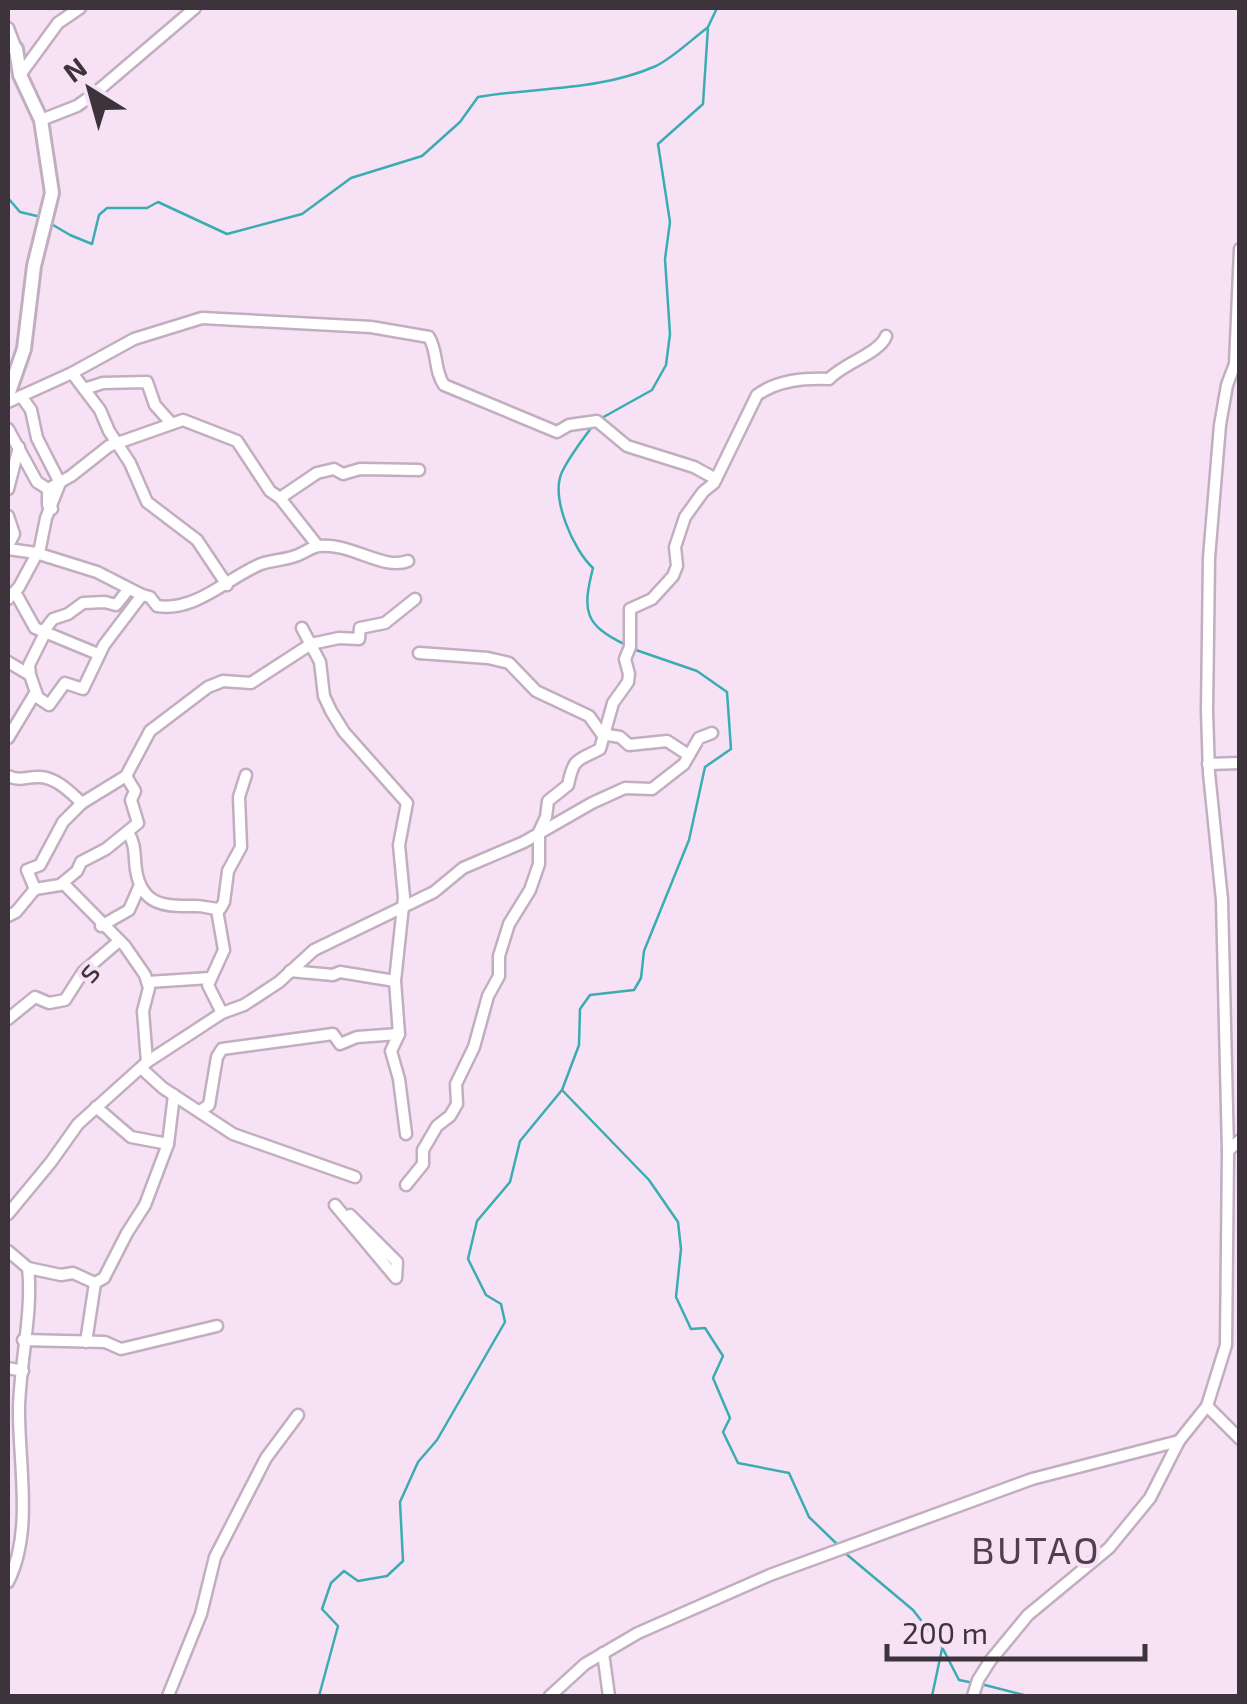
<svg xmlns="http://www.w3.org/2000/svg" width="1247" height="1704" viewBox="0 0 1247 1704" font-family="'Exo 2',sans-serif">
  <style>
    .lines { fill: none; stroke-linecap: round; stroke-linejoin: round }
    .stream { stroke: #3bacb1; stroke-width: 2.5 }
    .minor-casing { stroke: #c2aec1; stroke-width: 15 }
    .tertiary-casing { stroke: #c2aec1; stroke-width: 18 }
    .minor { stroke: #fff; stroke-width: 10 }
    .tertiary { stroke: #fff; stroke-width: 12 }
    .labels { text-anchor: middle; stroke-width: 8; stroke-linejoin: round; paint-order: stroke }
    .street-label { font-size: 32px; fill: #3c333b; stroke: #f7e2f5 }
    .quarter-label { font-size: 38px; letter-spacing: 2.5px; fill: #50404f; stroke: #f7e2f5 }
  </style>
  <rect width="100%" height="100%" fill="#f7e2f5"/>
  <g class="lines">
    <g class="stream">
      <path d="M8,198l12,14 21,5"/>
      <path d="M48,222l22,13 22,9 7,-29 8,-7h40l11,-6 69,32 75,-20 49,-36 71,-22 38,-34 18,-25c60,-10 121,-6 178,-31 18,-9 35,-26 51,-38"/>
      <path d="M600,419l52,-29 14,-25 4,-31 -5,-75 5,-37 -12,-78 45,-40 5,-77 9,-19"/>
      <path d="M594,424c-11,15 -24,31 -32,48 -12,26 12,79 31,96 -11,43 -9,57 33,77"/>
      <path d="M562,1090l87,90 29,42 3,27 -5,48 15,32 14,-1 18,28 -10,22 17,40 -7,14 15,31 51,10 20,44 31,30"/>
      <path d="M845,1553l68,57 29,37 17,33 10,2"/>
      <path d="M981,1684l47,12h68"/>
      <path d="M319,1696l19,-70 -16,-17 9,-26 13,-12 14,10 29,-5 16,-15 -3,-59 18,-40 19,-22 68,-118 -4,-18 -15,-9 -18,-36 9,-38 33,-39 10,-41 42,-51 17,-45 1,-36 10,-14 44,-5 7,-12 3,-27 45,-111 16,-73 26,-18 -4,-57 -30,-21 -64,-22"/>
      <path d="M932,1696l10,-47"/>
    </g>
    <g class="minor-casing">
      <g id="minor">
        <path d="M8,28l8,21"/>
        <path d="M20,75l38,-52 22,-15"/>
        <path d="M41,120l36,-14 17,-12 101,-86"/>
        <path d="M72,373l28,37 9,21 21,32 17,39 50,38 30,45"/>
        <path d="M84,389l19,-6 44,-1 8,23 16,18"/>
        <path d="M8,402l64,-29 62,-34 68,-21 169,9 58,10c9,15 5,34 15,48l113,47 12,-7 28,-4 30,25 67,21 22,12"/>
        <path d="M8,429l29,53 11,7v16l4,4"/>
        <path d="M8,489l11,-42"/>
        <path d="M48,489l23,-13 38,-30 74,-26 54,21 33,50 10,7 37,47"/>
        <path d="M280,498l37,-25 17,-4 9,5 17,-5 59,1"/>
        <path d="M8,516l6,18 -6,12"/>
        <path d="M8,549l28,4 61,19 45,23"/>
        <path d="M15,592l20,36 63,26"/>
        <path d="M8,599l11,-12 21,-39 6,-30 14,-35 -23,-45 -6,-28 -10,-14"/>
        <path d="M302,628l18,34 4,34 7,15 13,21 63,71 -8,42 5,52 -9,84 4,53 -8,17 8,28 7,55"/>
        <path d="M43,632l10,-13 15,-5 15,-11 22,-1 11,3 12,-15"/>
        <path d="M419,653l69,5 21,5 27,28 53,25 13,18 18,3 9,8 38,-4 20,13"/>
        <path d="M8,662l22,13 7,20"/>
        <path d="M30,675l-1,-10 16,-32"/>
        <path d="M8,738l26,-43 15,10 16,-22 18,6 21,-44 38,-50 8,2 7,9c39,6 70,-28 104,-42 12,-4 25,-4 37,-9 8,-3 13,-8 21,-9 31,-4 64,25 89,15"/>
        <path d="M1208,764l32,-1"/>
        <path d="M8,776c13,6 19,0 32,1 17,1 30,15 42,26"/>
        <path d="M128,832c8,13 6,23 8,38 6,37 30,36 60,36 8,0 16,3 24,3l4,-7 4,-31 13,-24 -2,-50 7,-22"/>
        <path d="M63,883l62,63 20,29 4,13 -6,23 4,51"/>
        <path d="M35,889l25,-4 17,-14 4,-9 25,-13 32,-26 -7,-23 4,-9 -9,-15"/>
        <path d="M217,910l7,40 -16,35 14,28"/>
        <path d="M8,916l8,-4 19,-23 -8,-19 13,-5 23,-43 19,-19 44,-27 24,-45 58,-44 15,-6 28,2 60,-39 28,-6 20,1 1,-11 25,-5 30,-24"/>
        <path d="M101,926l28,-16 11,-25"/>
        <path d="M290,971l43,4 7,-3 55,9"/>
        <path d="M148,982l62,-4"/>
        <path d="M8,1019l27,-22 14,6 16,-3 18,-28 36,-31"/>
        <path d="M141,1068l22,20 70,46 122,43"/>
        <path d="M96,1107l35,30 37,7"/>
        <path d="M200,1111l9,-6 8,-48 5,-8 111,-15 7,10 17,-7 42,-3"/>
        <path d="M1228,1151l12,-11"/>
        <path d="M406,1185l17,-21v-14l14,-24 13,-10 7,-12 -1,-20 18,-37 14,-51 11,-20v-20l10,-32 21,-34 9,-26v-32l7,-15 2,-16 20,-16c6,-29 10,-24 32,-36l13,-46 15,-21 1,-8 -4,-15 5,-12v-38l22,-10 21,-23 4,-10 -2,-19 10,-30 18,-25 11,-9 43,-88c21,-15 47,-17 72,-16 15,-16 51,-26 57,-43"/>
        <path d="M335,1205l61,73 1,-16 -47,-47"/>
        <path d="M8,1214l43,-52 27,-38 69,-62 75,-49 22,-8 35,-23 35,-32 120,-58 29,-24 61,-26 68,-39 33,-15 27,1 32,-25 15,-26 13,-5"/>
        <path d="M8,1251l20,17 33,7 12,-2 22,10"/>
        <path d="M23,1340l82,2 16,7 96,-23"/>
        <path d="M86,1342l9,-59 9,-5 23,-45 18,-28 23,-61 6,-49"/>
        <path d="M8,1368l15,3"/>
        <path d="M1207,1406l33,33"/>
        <path d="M8,1582c26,-51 10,-120 11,-175 1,-43 14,-97 9,-139"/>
        <path d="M603,1653l6,43"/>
        <path d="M168,1696l33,-82 14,-57 51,-99 32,-43"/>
        <path d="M550,1696l35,-32 53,-31 132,-58 262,-96 147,-38"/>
        <path d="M973,1696l5,-16 12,-19 38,-46 81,-67 41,-50 29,-57 28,-35 19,-61 2,-194 -6,-251 -13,-127 -2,-62 2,-153 11,-133 7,-40 8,-21 5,-115"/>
      </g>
    </g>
    <g class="tertiary-casing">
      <path id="tertiary" d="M8,44l8,5 4,26 21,45 11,73 -18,73 -10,83 -16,46"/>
    </g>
    <use href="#minor" class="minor"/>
    <use href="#tertiary" class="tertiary"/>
  </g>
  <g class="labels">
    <g class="street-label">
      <text transform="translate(88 972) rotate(-49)" y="11">s</text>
    </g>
    <g class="quarter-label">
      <text x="1036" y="1564">BUTAO</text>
    </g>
  </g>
  <rect width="1247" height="1704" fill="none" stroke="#3c333b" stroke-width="20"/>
  <g transform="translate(90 90) rotate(323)" stroke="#f7e2f5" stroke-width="8" paint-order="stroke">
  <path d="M0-8L18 38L0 25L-18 38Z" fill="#3c333b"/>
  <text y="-15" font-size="28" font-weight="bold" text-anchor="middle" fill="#3c333b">N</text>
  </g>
  <path d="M887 1644v15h258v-15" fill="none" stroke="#3c333b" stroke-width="5"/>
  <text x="902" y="1644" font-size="30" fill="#3c333b" stroke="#f7e2f5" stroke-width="8" paint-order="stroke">200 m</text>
</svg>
